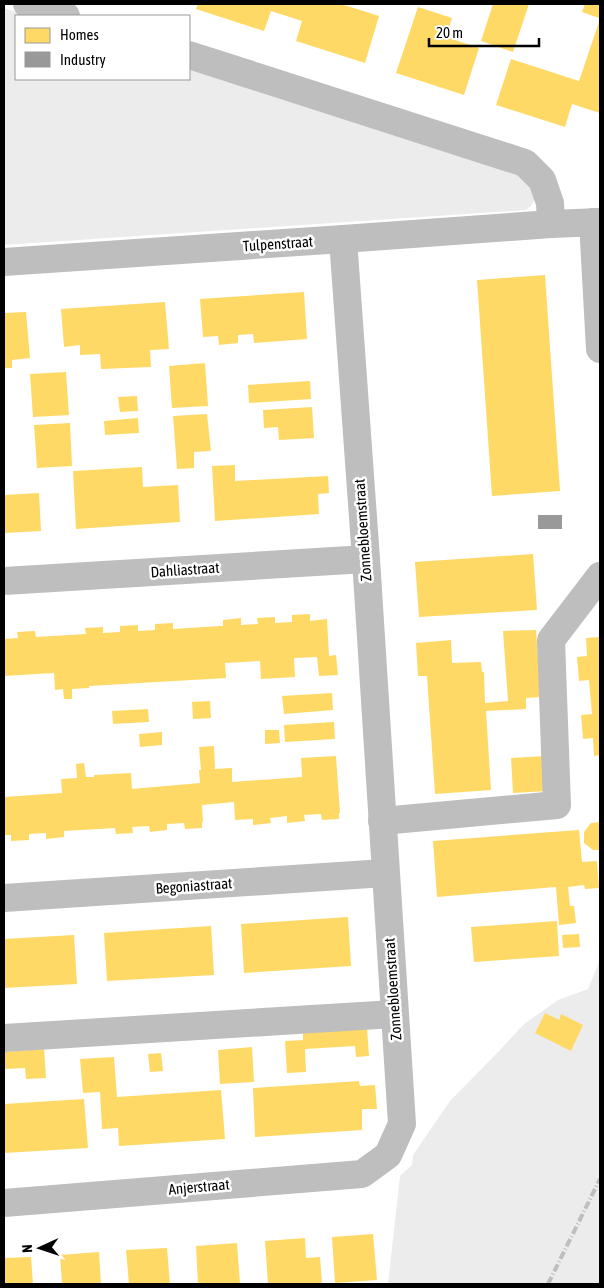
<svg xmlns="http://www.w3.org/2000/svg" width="604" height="1288" viewBox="0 0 604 1288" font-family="'Asap Condensed',sans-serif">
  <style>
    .green { fill: #ececec }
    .homes { fill: #ffd966 }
    .industry { fill: #999 }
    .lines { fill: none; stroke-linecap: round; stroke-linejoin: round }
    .minor { stroke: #bebebe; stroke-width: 28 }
    .rail { stroke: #bebebe; stroke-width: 4; stroke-dasharray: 8 2.5 1 2.5; stroke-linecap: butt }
    .labels { text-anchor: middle; stroke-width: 5; stroke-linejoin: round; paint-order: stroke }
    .street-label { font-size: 15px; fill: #000; stroke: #fff }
  </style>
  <rect width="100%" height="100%" fill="#fff"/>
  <g class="green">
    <path d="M4,8l24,8h-12v63h173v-12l329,108 11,7 6,17 -4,7 -5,4 -522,35z"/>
    <path d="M600,960v324h-212l12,-108 12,-11 1,-10 37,-54 50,-51 24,-26 34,-24 30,-11z"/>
  </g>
  <g class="homes">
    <path d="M198,4h143l38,12 -14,47 -69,-22 6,-20 -31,-10 -7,20 -68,-22z"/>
    <path d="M493,4h36l-16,48 -32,-11z"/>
    <path d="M585,4h15l-1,14 -17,-6z"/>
    <path d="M418,7l34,11 -6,19 33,11 -15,47 -68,-22z"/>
    <path d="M600,19v94l-28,-9 -7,23 -69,-22 15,-46 68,22z"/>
    <path d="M545,275l15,216 -68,5 -15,-216z"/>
    <path d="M304,292l3,47 -53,4 -1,-9 -15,1v8l-19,2 -1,-9 -15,1 -3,-38z"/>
    <path d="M165,302l4,47 -19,1 1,17 -50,2 -1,-15 -20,1v-10l-16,2 -3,-38z"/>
    <path d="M26,312l4,46 -18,2v8h-8v-55z"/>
    <path d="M205,363l3,43 -36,2 -3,-42z"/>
    <path d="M66,372l3,43 -36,2 -3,-43z"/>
    <path d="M310,381l1,18 -62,4 -1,-18z"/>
    <path d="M137,396l1,15 -18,1 -2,-15z"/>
    <path d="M312,407l2,31 -35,2 -1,-13 -14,1 -1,-18z"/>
    <path d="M207,414l4,37 -17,1v16l-17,1 -4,-53z"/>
    <path d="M138,418l1,15 -34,2 -1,-14z"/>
    <path d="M70,423l2,43 -35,2 -3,-43z"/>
    <path d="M235,465v16l93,-5 1,17 -11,1 1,20 -104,7 -3,-55z"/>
    <path d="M142,467l1,20 35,-2 2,37 -104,7 -3,-58z"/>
    <path d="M39,493l2,38 -37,2v-38z"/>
    <path d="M533,554l4,56 -118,7 -4,-55z"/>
    <path d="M310,614v7l17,-2 2,37 7,-1 2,20 -19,1 -2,-19 -23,1 1,19 -34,2 -1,-18 -35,2 1,15 -137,8v2l-17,1v10h-8l-1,-10 -8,1 -1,-17 -50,3v-37l14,-1 -1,-6 18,-1 1,6 50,-3 -1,-6 18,-1v6l17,-1v-6l18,-1v6l17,-1v-6l18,-1v6l47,-3h3v-6l18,-2v7l17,-1 -1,-6 18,-1v6l17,-1v-7z"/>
    <path d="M536,630l5,67 -15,1v11l-40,2 5,79 -56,4 -8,-118h-9l-2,-33 35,-3 1,23 29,-1 1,10h2l1,31 23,-2 -5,-70z"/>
    <path d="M600,637v118l-6,1 -1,-18 -10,1 -2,-24 11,-1 -3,-34 -10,1 -2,-24 10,-1 -1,-18z"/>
    <path d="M332,693l1,17 -49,4 -2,-18z"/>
    <path d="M210,701l1,17 -18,1 -1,-17z"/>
    <path d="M148,709l1,13 -36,2 -1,-13z"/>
    <path d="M334,722l1,17 -50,3 -1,-17z"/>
    <path d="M265,730h14l1,13 -15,1z"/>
    <path d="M162,732v13l-22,2 -1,-13z"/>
    <path d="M214,746l1,23 17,-1v14l70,-5 -1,-19 35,-2 4,57h-1v6l-17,1 -1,-6 -17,1 1,6 -18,2v-7l-17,2 1,5 -18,2v-6l-18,1 -1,-18 -32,3 1,17h-1v6l-17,1 -1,-6 -17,1v6l-17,2 -1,-6 -17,1 1,6 -17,1 -1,-6 -51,3v6l-18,2v-6l-17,1v6l-18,1v-6h-7v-38l58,-4 -1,-14 16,-1 -1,-14 8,-1 2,14h8v-2l37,-2 1,16 68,-6 -1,-13h2l-2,-23z"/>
    <path d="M545,756l3,35 -35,2 -2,-35z"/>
    <path d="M600,822v28h-7l-9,-7v-11l7,-9z"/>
    <path d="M579,830l3,32 15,-1 2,27 -14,1 -1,-4 -16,2 2,19h4l2,17 -17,2 -3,-38 -119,10 -4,-56z"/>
    <path d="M348,917l3,49 -107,7 -3,-49z"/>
    <path d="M557,921l2,35 -85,6 -3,-35z"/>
    <path d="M211,926l3,49 -107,6 -3,-48z"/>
    <path d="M579,934l1,13 -17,1 -1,-13z"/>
    <path d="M74,935l3,49 -73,4v-49z"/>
    <path d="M545,1013l14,7 2,-6 22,11 -12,26 -36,-18z"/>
    <path d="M367,1028l2,28 -13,1 -1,-11 -50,3 1,23 -19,1 -2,-32 18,-1v-7z"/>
    <path d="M252,1047l2,35 -34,2 -2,-34z"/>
    <path d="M44,1049l2,29 -20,1 -1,-11 -21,1v-17z"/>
    <path d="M161,1053l2,18 -13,1 -2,-18z"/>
    <path d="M114,1057l3,40 104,-7 4,49 -106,7 -1,-18 -16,1 -2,-37 -17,1 -3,-34z"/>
    <path d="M359,1081l1,5 15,-1 2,24h-15v21l-107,7 -2,-49z"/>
    <path d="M84,1099l4,49 -84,5v-49z"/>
    <path d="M373,1234l4,46 -42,3 -3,-46z"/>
    <path d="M305,1238l1,20 14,-1 2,27h-54l-3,-43z"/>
    <path d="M237,1243l3,41h-42l-2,-38z"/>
    <path d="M167,1248l3,36h-41l-3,-34z"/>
    <path d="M99,1252l2,32h-39l-2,-29z"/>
    <path d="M31,1257l2,27h-29v-26z"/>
  </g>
  <rect class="industry" x="538" y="515" width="24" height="14"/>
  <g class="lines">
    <g class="minor">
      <path d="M27,4l39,12"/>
      <path d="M189,55l336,108 17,17 8,23 1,21"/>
      <path d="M593,222l7,127"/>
      <path d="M4,262l339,-23 208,-15 49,-2"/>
      <path d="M4,581l362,-22"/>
      <path d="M382,821l175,-16 -6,-165 49,-64"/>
      <path d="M4,898l381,-25"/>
      <path d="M4,1038l390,-24"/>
      <path d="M4,1203l358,-29 26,-19 14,-31 -36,-565 -23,-320"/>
    </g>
    <path class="rail" d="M548,1284l52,-105"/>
  </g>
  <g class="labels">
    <g class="street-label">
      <text transform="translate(278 244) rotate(-4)" y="5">Tulpenstraat</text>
      <text transform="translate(363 530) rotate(-94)" y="5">Zonnebloemstraat</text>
      <text transform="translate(185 570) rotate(-4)" y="5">Dahliastraat</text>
      <text transform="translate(194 886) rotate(-4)" y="5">Begoniastraat</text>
      <text transform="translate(393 989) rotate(-94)" y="5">Zonnebloemstraat</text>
      <text transform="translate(199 1187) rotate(-5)" y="5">Anjerstraat</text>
    </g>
  </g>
  <rect width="604" height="1288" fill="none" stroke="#000000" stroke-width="10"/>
  <rect x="15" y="15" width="175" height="65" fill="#ffffff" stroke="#999999"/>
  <rect x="25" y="28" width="25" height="15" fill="#ffd966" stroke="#999999"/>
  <text x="60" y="40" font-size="15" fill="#000000">Homes</text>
  <rect x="25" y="52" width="25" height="15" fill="#999999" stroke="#999999"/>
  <text x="60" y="65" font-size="15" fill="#000000">Industry</text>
  <g transform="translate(40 1248) rotate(267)" stroke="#ffffff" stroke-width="4" paint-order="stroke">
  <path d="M0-4L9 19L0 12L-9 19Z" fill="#000000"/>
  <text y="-8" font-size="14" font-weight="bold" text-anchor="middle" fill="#000000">N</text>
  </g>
  <path d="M429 38v8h110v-8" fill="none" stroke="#000000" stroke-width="2.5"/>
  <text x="436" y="38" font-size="15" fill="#000000" stroke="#ffffff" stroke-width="4" paint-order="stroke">20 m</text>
</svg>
